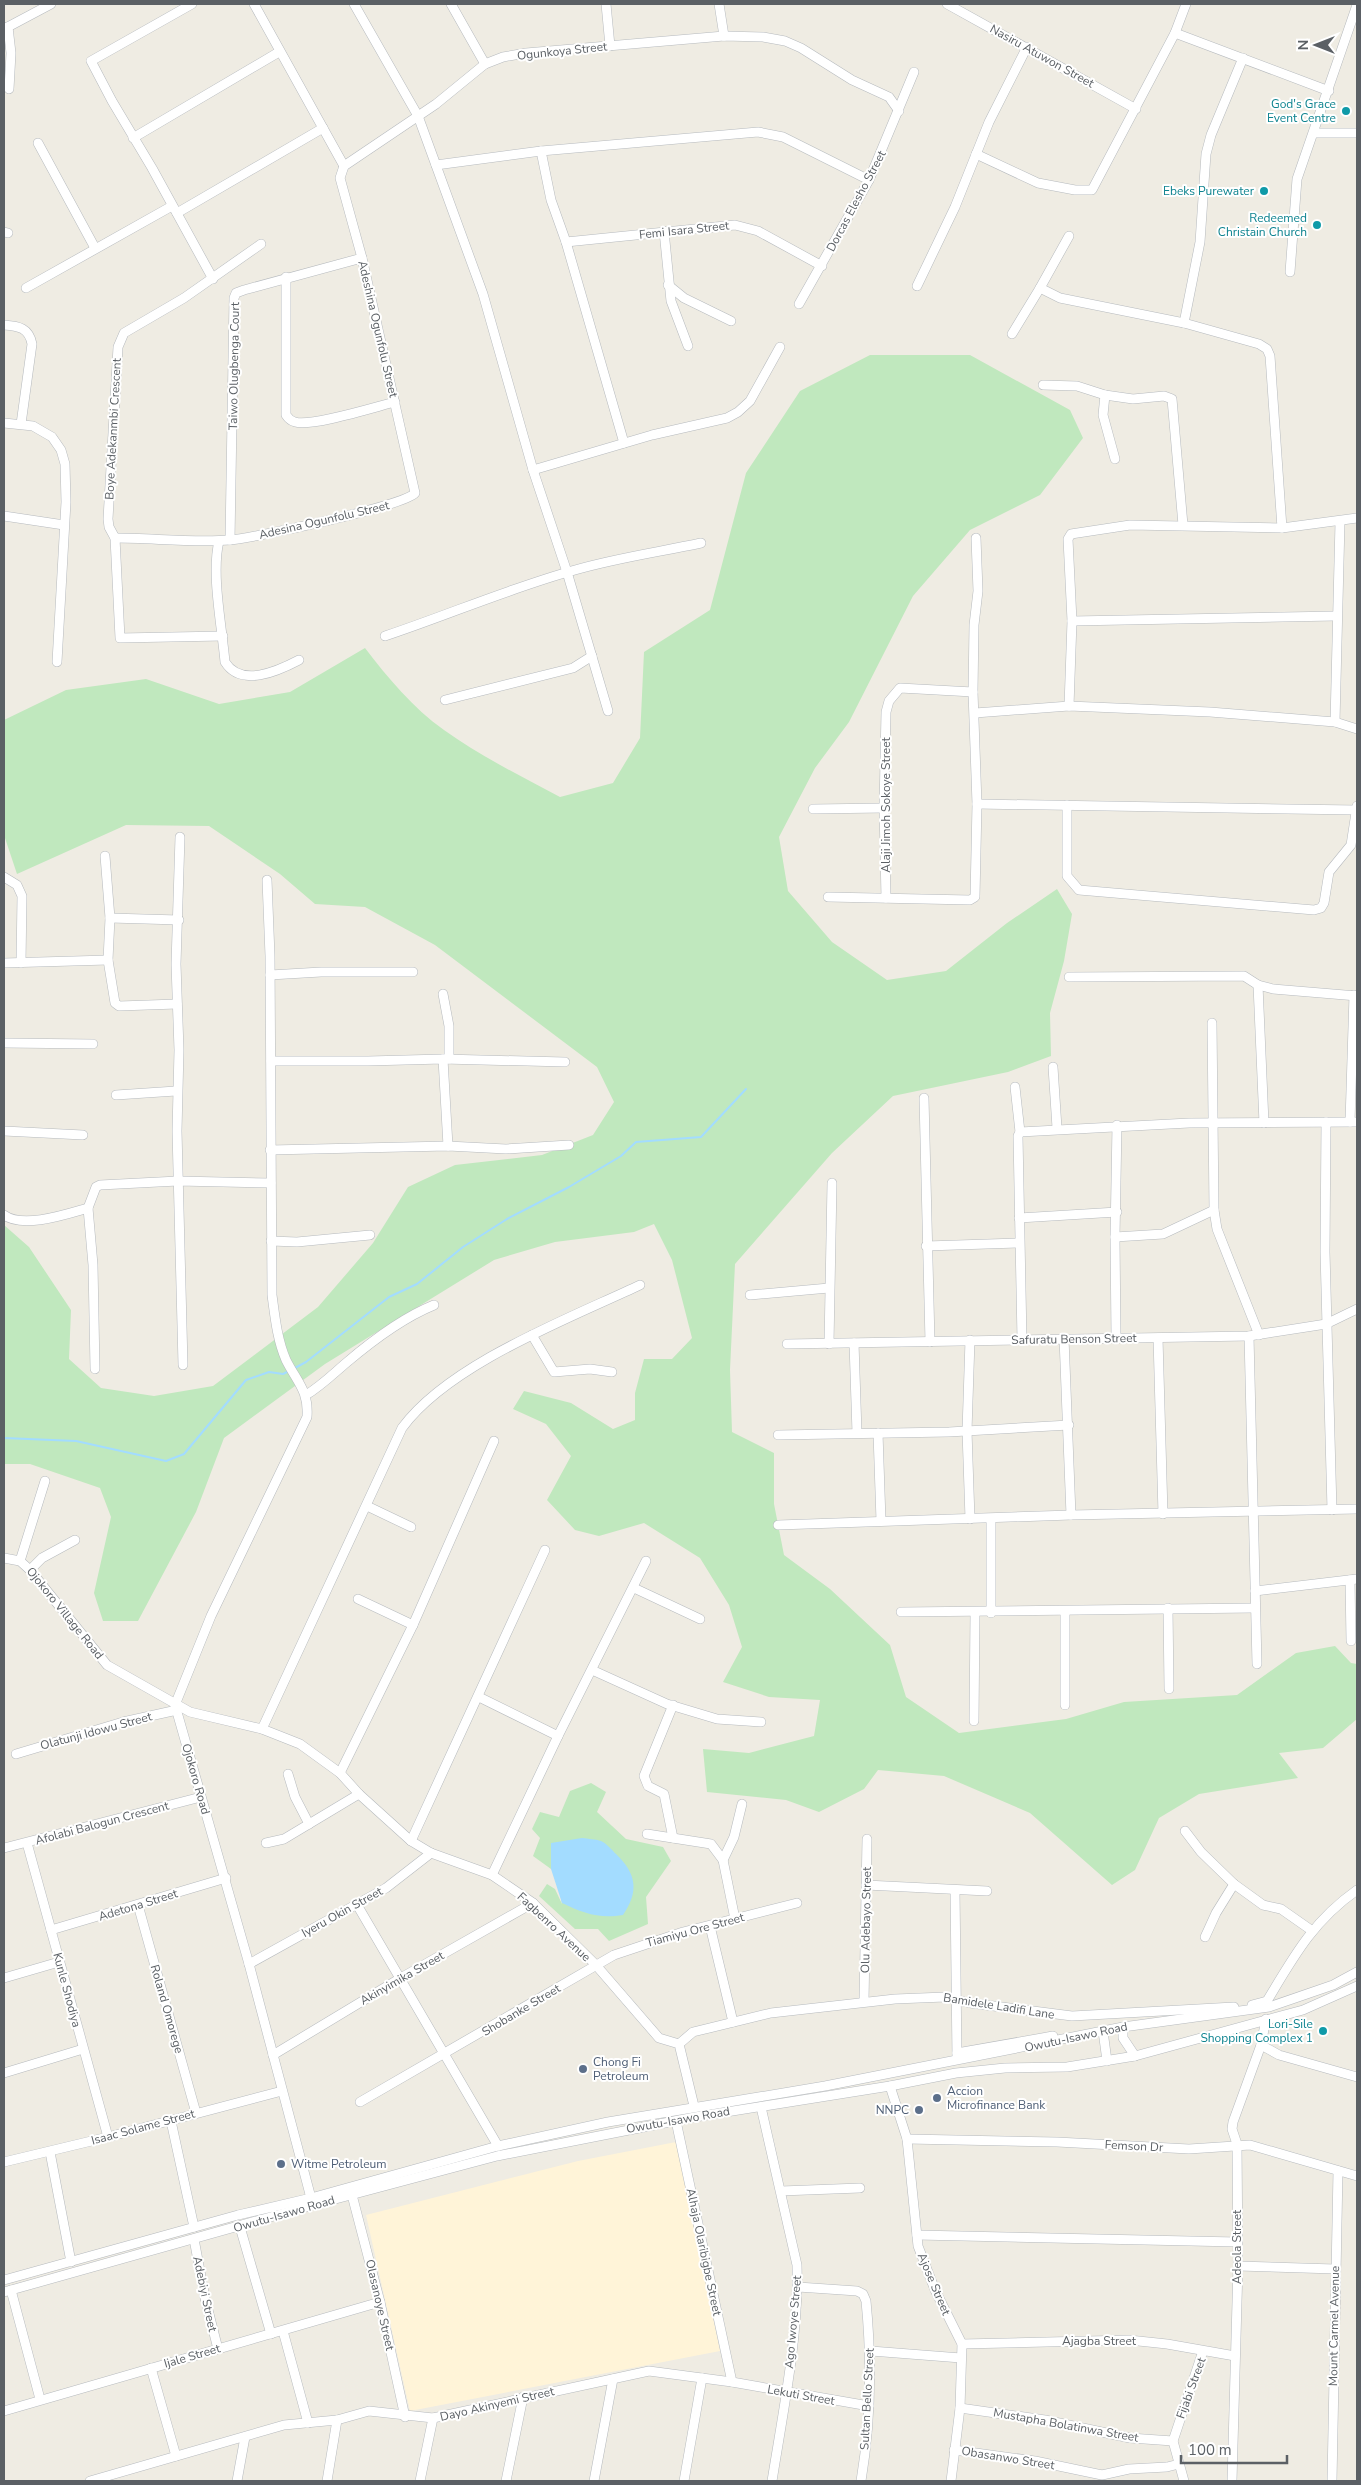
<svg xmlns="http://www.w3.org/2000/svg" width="1361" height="2485" viewBox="0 0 1361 2485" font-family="'Nunito Sans',sans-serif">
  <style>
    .commercial { fill: #fff4d8 }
    .green { fill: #c0e8be }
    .water { fill: #a3dcff }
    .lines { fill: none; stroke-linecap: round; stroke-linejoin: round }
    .stream { stroke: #a3dcff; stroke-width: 2 }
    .minor-casing { stroke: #b6babe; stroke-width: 10 }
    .minor { stroke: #fff; stroke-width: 9 }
    .culture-dot { fill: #0f9aa8; stroke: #fff; stroke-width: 2 }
    .service-dot { fill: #5c6f8a; stroke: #fff; stroke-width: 2 }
    .labels { text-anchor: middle; stroke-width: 4; stroke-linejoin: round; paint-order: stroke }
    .street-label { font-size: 12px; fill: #5b6065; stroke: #fff }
    .culture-label { font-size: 12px; fill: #0d838f; stroke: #fff; text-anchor: end }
    .service-label { font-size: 12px; fill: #4e5e75; stroke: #fff; text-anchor: start }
  </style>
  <rect width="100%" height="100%" fill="#efece3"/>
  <path class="commercial" d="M676,2142l44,209 -310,60 -44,-196 212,-54z"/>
  <g class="green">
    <path d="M870,355h100l100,55 13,28 -43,57 -70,35 -57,66 -64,126 -34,46 -36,69 9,54 44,51 55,38 59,-9 61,-48 50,-34 15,25 -8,47 -14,52 1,43 -43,16 -115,24 -61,57 -97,111 -5,106 2,62 42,21v51l10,51 46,34 60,56 16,52 53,36 107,-14 58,-17 113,-7 59,-42 39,-7 16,17 6,1v55l-34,29 -44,5 19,25 -99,16 -40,24 -24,52 -23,15 -82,-72 -86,-37 -66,-6 -14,19 -45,23 -33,-12 -79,-8 -4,-43 46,4 65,-17 6,-36 -51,-3 -46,-15 19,-35 -13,-42 -29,-47 -56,-35 -45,13 -24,-6 -28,-30 24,-44 -25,-32 -33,-15 11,-18 47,12 42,26 22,-9v-27l9,-34h28l20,-21 -20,-78 -18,-36 -20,8 -79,10 -61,18 -169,104 -101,74 -28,74 -58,109h-35l-9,-28 17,-76 -11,-29 -70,-24h-26v-239l25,22 42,63 -2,49 32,29 53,8 59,-10 105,-79 55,-64 35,-56 47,-22 87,-10 51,-20 21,-33 -17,-35 -162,-122 -70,-38 -50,-3 -35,-30 -71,-48 -83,-1 -109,49 -13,-39v-115l62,-30 80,-11 73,25 71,-12 75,-44c23,30 48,60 79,82 36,26 77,46 116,67l53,-14 27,-45 4,-86 66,-42 36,-137 54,-82z"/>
    <path d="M591,1783l15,9 -9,20 29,27 37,8 8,14 -25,36 2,27 -39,17 -11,-12h-23l-36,-33 8,-12 8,5 7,15 -11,-61v26l-18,-13 7,-18 -8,-9 8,-17 19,5 11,-26z"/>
  </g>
  <path class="water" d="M582,1838c6,1 13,1 19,3 5,2 11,9 15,13 21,20 23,38 7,61 -24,4 -40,-2 -61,-12l-11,-34v-26z"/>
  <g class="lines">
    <g class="stream">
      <path d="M293,1369l13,-7 83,-65 28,-13 46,-37 44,-28 62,-32 52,-31 15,-14 65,-5 45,-48"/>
      <path d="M4,1438l72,3 90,20 18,-7 62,-74 23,-8 14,2 6,-3"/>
    </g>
    <g class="minor-casing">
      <g id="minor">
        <path d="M192,4l-101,57 21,40 40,67 61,111"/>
        <path d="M254,4l90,162"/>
        <path d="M354,4l64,112 65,178 50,176 34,102 41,139"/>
        <path d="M451,4l34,60"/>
        <path d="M606,4l4,42"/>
        <path d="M719,4l5,32"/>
        <path d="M947,4l189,105"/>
        <path d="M8,27l3,26 -2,36"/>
        <path d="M4,29l47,-25"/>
        <path d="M1175,33l154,58"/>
        <path d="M1314,133h43"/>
        <path d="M133,138l146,-86"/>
        <path d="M38,143l57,105"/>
        <path d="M541,151l10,49 15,42 58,201"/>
        <path d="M976,154l62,29 37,7h17l83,-157 11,-29"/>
        <path d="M436,165l105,-14 217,-19 25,5 86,43"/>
        <path d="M344,166l92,-62 49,-40 18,-7 23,-4 198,-17 39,1 22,4 16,7 51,32 37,17 10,14"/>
        <path d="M177,213l146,-85"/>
        <path d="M664,231l7,70 17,45"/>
        <path d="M4,232l4,1"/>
        <path d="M566,242l169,-17 23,6 64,35"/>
        <path d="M1290,272l7,-93 60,-174"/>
        <path d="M286,277v138c2,3 5,6 9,7 17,5 80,-15 100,-20"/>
        <path d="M668,285l16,13 47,23"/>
        <path d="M917,286l38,-79 34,-85 38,-75"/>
        <path d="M26,288l146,-82"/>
        <path d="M1040,288l20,10 124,25 75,21 8,5 3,7 12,172"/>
        <path d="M799,304l70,-124 45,-108"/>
        <path d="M1184,323l16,-81 6,-88 5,-19 32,-77"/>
        <path d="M4,325c15,1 25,3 28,19l-11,80"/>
        <path d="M1012,334l28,-46 29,-52"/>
        <path d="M1043,385l34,1 28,9 28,4 31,-3 8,3 11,126"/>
        <path d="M1105,395l-2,20 12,44"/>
        <path d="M4,423l29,3 19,11 9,13 4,14 1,38 -9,160"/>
        <path d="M533,470l119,-35 75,-17 11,-6 12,-11 30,-54"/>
        <path d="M4,516l60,9"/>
        <path d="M115,538c37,0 79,5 115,2 24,-2 174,-34 185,-47l-53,-235 -22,-80 4,-12"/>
        <path d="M230,540l4,-242 2,-5 8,-3 118,-32"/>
        <path d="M219,541c-8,33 3,86 6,121 16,26 53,9 74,-2"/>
        <path d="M1072,621l264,-5"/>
        <path d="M223,636l-103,2 -5,-100 -6,-11 -1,-8 10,-172 6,-14 60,-35 77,-54"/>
        <path d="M385,636c63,-21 125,-48 190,-66 41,-12 84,-18 126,-27"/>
        <path d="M445,700l128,-32 19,-12"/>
        <path d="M1069,706l3,-85 -4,-82 3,-5 59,-9 152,3 75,-10"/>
        <path d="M975,713l94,-7 141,6 125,10 22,7"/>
        <path d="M1335,722l5,-200"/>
        <path d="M977,804l380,6"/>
        <path d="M1067,805v71l12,14 235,20 7,-2 3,-5 5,-31 22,-27 6,-39"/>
        <path d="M813,809l71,-1"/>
        <path d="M180,837l-4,127 3,86 -2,81 6,234"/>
        <path d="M105,856l5,62 -2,42 7,43 4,3 58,-2"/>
        <path d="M4,877l13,8 5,11 -1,67"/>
        <path d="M267,880l3,76 2,339c3,22 5,44 14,65 11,22 23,31 21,57l-96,199 -36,89 74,259 62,234"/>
        <path d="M828,897l142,3 5,-3 2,-93 -4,-112 1,-67 4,-34 -2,-53"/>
        <path d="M886,898l-2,-90 2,-96 3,-11 11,-13 73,4"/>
        <path d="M110,918l69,2"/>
        <path d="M4,963l104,-3"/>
        <path d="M270,975l51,-3h92"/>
        <path d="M1069,977l175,-1 14,9 15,4 84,7"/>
        <path d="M1258,985l6,138"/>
        <path d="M443,994l6,32v33"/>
        <path d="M1212,1023l2,187 3,19 42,106"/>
        <path d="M4,1043l89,1"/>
        <path d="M443,1059l122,3"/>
        <path d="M271,1061h97l75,-2 5,87"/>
        <path d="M1053,1067l4,61"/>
        <path d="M1015,1087l5,45 -2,4 4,204"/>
        <path d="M116,1095l60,-4"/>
        <path d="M924,1098l6,244"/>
        <path d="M1326,1122l-1,130 7,258"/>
        <path d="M1350,1122l4,-127"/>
        <path d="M4,1131l79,4"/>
        <path d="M1020,1132l169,-9 168,-1"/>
        <path d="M270,1150l178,-4 58,3 63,-4"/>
        <path d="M4,1215c19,14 63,-1 84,-7"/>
        <path d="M1019,1218l98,-6"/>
        <path d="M1115,1237l48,-3 51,-24"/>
        <path d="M271,1241l26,1 73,-7"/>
        <path d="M926,1246l93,-3"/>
        <path d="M750,1295l79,-7"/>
        <path d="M532,1335l22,37 36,-3 22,3"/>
        <path d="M1249,1336l8,328"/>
        <path d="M1116,1337l-1,-100 2,-112"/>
        <path d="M1064,1338l7,177"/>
        <path d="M1158,1338l5,176"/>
        <path d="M970,1340l-3,91 3,88"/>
        <path d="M854,1343l3,90"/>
        <path d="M787,1344l462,-8 77,-12 31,-15"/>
        <path d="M829,1344l3,-161"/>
        <path d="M95,1369l-2,-104 -5,-57 8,-21 4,-2 78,-4 93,2"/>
        <path d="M306,1395c15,-9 27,-21 40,-32 27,-23 56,-45 88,-58"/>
        <path d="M878,1433l3,88"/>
        <path d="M778,1435l171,-3 120,-7"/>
        <path d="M367,1506l44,21"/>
        <path d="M991,1519v94"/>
        <path d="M778,1525l293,-10 286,-6"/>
        <path d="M4,1558l16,3 10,9 77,95 83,47 72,17 38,15 40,29 19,21 52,47 20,12 61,22 41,28 62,61 64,74 20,6 15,62"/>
        <path d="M20,1561l25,-80"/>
        <path d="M30,1570l12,-12 33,-18"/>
        <path d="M1350,1580l1,61"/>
        <path d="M634,1588l66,31"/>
        <path d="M1255,1591l102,-12"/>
        <path d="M358,1599l55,26"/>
        <path d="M1168,1608l1,81"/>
        <path d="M901,1612l354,-4"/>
        <path d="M1065,1612v93"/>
        <path d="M592,1670l75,34 50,15 44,3"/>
        <path d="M479,1697l79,39"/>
        <path d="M974,1721l1,-108"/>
        <path d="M262,1729l140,-301c47,-64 166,-109 238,-143"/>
        <path d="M16,1754l107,-32 54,-12"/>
        <path d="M340,1773l73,-148 81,-184"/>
        <path d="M288,1774l7,23 14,27"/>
        <path d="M1185,1831l16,21 33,32 29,21 18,4 30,21"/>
        <path d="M647,1834l64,10 12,16 12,59"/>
        <path d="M673,1838l-9,-44 -16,-8 -4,-10 29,-71"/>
        <path d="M411,1841l134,-291"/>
        <path d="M27,1843l81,294"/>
        <path d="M266,1843l18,-4 75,-45"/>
        <path d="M4,1848l197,-51"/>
        <path d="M723,1860l11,-23 8,-33"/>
        <path d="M492,1875l66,-139 88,-175"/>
        <path d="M866,1885l121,6"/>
        <path d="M955,1890l2,168"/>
        <path d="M356,1903l142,243"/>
        <path d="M138,1905l58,208"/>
        <path d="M710,1926l23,96"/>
        <path d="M51,1930l175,-52"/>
        <path d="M1205,1937l11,-24 18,-29"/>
        <path d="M249,1964l137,-76 45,-35"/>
        <path d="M4,1978l55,-16"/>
        <path d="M864,2001l3,-162"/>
        <path d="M1252,2005l15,-4"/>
        <path d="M1268,2005l-1,-4c27,-45 46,-80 90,-111"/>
        <path d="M1123,2027v11l12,18"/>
        <path d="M1103,2031l4,30"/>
        <path d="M679,2044l14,-12 78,-19 124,-14 50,-2 25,6 102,13 162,-9"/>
        <path d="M1261,2045l18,10 78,22"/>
        <path d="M957,2053l96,-17"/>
        <path d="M273,2055l126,-76 134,-76"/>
        <path d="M4,2073l79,-24"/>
        <path d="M890,2086l17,53 11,107 17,44 27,54 -2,64 -9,73"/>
        <path d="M360,2102l254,-147 69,-23 114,-29"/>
        <path d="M761,2107l36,158c2,69 -14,147 -25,216"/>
        <path d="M171,2121l23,106"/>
        <path d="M676,2121l56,261"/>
        <path d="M907,2139l150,3 132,7 61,-4 107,31"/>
        <path d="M50,2152l21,110"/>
        <path d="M4,2162l104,-25 174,-46"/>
        <path d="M781,2191l79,-3"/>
        <path d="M352,2195l28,107 25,115"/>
        <path d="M240,2227l31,107"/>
        <path d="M917,2235l320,7"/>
        <path d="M194,2239l11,59 13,51"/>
        <path d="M1238,2266l97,3"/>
        <path d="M4,2280l234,-65 73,-17 187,-52 110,-24 217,-36 298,-59 146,-20 64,-22 24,-13"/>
        <path d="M798,2287l59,4 6,3 3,7c6,61 5,120 -5,180"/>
        <path d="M11,2290l29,109"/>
        <path d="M4,2292l309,-87 184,-49 198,-39 195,-31 66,-13 49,-5 62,-1 68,-11 168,-46 54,-24"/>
        <path d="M283,2331l25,92"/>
        <path d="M962,2344l167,-4 38,4 68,12"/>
        <path d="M871,2351l90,7"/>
        <path d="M151,2368l25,88"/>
        <path d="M960,2408l85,12 85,18 43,3"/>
        <path d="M4,2411l376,-109"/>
        <path d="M954,2450l81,11 67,14 27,-6 38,-2 12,-3"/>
        <path d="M90,2481l194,-56 53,-5 32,-9 64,7 216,-47 83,11 137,24"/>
        <path d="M237,2481l8,-44"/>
        <path d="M327,2481l10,-61"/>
        <path d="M420,2481l13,-63"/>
        <path d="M506,2481l17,-84"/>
        <path d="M594,2481l19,-102"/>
        <path d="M684,2481l18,-103"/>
        <path d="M1184,2481l-11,-40 30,-90"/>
        <path d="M1232,2481l6,-215 -1,-122 -5,-15 1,-7 28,-77 5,-26"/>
        <path d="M1332,2481l6,-310"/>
      </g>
    </g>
    <use href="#minor" class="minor"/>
  </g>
  <g class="culture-dot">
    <circle cx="1346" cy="111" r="5"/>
    <circle cx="1264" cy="191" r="5"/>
    <circle cx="1317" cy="225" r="5"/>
    <circle cx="1323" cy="2031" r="5"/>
  </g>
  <g class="service-dot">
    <circle cx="583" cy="2069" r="5"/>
    <circle cx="937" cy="2098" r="5"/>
    <circle cx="919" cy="2110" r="5"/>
    <circle cx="281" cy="2164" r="5"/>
  </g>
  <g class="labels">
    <g class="street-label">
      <text transform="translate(562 51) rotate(-6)" y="4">Ogunkoya Street</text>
      <text transform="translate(1042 56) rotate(29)" y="4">Nasiru Atuwon Street</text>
      <text transform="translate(856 201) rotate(-62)" y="4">Dorcas Elesho Street</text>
      <text transform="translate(684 230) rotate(-6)" y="4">Femi Isara Street</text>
      <text transform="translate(378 329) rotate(77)" y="4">Adeshina Ogunfolu Street</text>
      <text transform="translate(234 366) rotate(-89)" y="4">Taiwo Olugbenga Court</text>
      <text transform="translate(113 429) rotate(-87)" y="4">Boye Adekanmbi Crescent</text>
      <text transform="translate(324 520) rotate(-13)" y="4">Adesina Ogunfolu Street</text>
      <text transform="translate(886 805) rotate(-90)" y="4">Alaji Jimoh Sokoye Street</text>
      <text transform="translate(1074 1339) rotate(-1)" y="4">Safuratu Benson Street</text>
      <text transform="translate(65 1613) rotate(51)" y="4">Ojokoro Village Road</text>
      <text transform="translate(96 1731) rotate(-15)" y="4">Olatunji Idowu Street</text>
      <text transform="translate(196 1779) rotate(74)" y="4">Ojokoro Road</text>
      <text transform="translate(102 1823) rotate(-15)" y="4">Afolabi Balogun Crescent</text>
      <text transform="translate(138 1905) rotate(-17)" y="4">Adetona Street</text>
      <text transform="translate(342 1912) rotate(-29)" y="4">Iyeru Okin Street</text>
      <text transform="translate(866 1920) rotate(-89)" y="4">Olu Adebayo Street</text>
      <text transform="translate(554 1927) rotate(43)" y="4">Fagbenro Avenue</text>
      <text transform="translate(695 1930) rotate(-15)" y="4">Tiamiyu Ore Street</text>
      <text transform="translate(402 1978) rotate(-30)" y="4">Akinyimika Street</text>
      <text transform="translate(67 1990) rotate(75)" y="4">Kunle Shodiya</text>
      <text transform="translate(999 2006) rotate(9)" y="4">Bamidele Ladifi Lane</text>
      <text transform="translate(167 2009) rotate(74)" y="4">Roland Omorege</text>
      <text transform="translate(521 2010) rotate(-31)" y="4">Shobanke Street</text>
      <text transform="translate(1076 2037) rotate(-12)" y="4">Owutu-Isawo Road</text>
      <text transform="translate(678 2120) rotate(-10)" y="4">Owutu-Isawo Road</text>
      <text transform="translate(143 2127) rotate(-15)" y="4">Isaac Solame Street</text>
      <text transform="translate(1134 2146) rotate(3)" y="4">Femson Dr</text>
      <text transform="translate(284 2214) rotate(-16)" y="4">Owutu-Isawo Road</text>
      <text transform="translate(1237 2247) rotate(-90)" y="4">Adeola Street</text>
      <text transform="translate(704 2252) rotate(78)" y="4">Alhaja Olaribigbe Street</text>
      <text transform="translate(934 2284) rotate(67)" y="4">Ajose Street</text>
      <text transform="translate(205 2294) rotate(78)" y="4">Adebiyi Street</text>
      <text transform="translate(380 2305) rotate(77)" y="4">Olasanoye Street</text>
      <text transform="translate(793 2322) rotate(-85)" y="4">Ago Iwoye Street</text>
      <text transform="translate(1334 2326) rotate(-89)" y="4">Mount Carmel Avenue</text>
      <text x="1099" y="2345">Ajagba Street</text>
      <text transform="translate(192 2356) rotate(-16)" y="4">Ijale Street</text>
      <text transform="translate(1191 2388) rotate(-70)" y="4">Fijabi Street</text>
      <text transform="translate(801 2395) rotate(10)" y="4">Lekuti Street</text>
      <text transform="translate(867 2399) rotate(-87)" y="4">Sultan Bello Street</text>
      <text transform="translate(497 2404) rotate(-13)" y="4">Dayo Akinyemi Street</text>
      <text transform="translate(1066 2425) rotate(10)" y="4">Mustapha Bolatinwa Street</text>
      <text transform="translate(1008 2458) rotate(9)" y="4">Obasanwo Street</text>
    </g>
    <g class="culture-label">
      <text x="1336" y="108">God's Grace<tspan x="1336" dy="14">Event Centre</tspan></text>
      <text x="1254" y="195">Ebeks Purewater</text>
      <text x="1307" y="222">Redeemed<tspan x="1307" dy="14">Christain Church</tspan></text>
      <text x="1313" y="2028">Lori-Sile<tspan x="1313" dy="14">Shopping Complex 1</tspan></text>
    </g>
    <g class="service-label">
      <text x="593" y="2066">Chong Fi<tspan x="593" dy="14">Petroleum</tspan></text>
      <text x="947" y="2095">Accion<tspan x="947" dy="14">Microfinance Bank</tspan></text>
      <text x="909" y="2114" text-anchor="end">NNPC</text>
      <text x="291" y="2168">Witme Petroleum</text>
    </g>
  </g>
  <rect width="1361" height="2485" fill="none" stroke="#5b6065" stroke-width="10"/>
  <g transform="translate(1316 45) rotate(270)" stroke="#ffffff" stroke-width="4" paint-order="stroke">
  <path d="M0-4L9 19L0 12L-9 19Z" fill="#5b6065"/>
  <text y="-8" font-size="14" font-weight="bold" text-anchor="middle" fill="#5b6065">N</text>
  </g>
  <path d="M1181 2455v8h106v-8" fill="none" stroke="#5b6065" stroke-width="2.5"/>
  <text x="1188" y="2455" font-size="15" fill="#5b6065" stroke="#ffffff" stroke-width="4" paint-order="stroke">100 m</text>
</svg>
